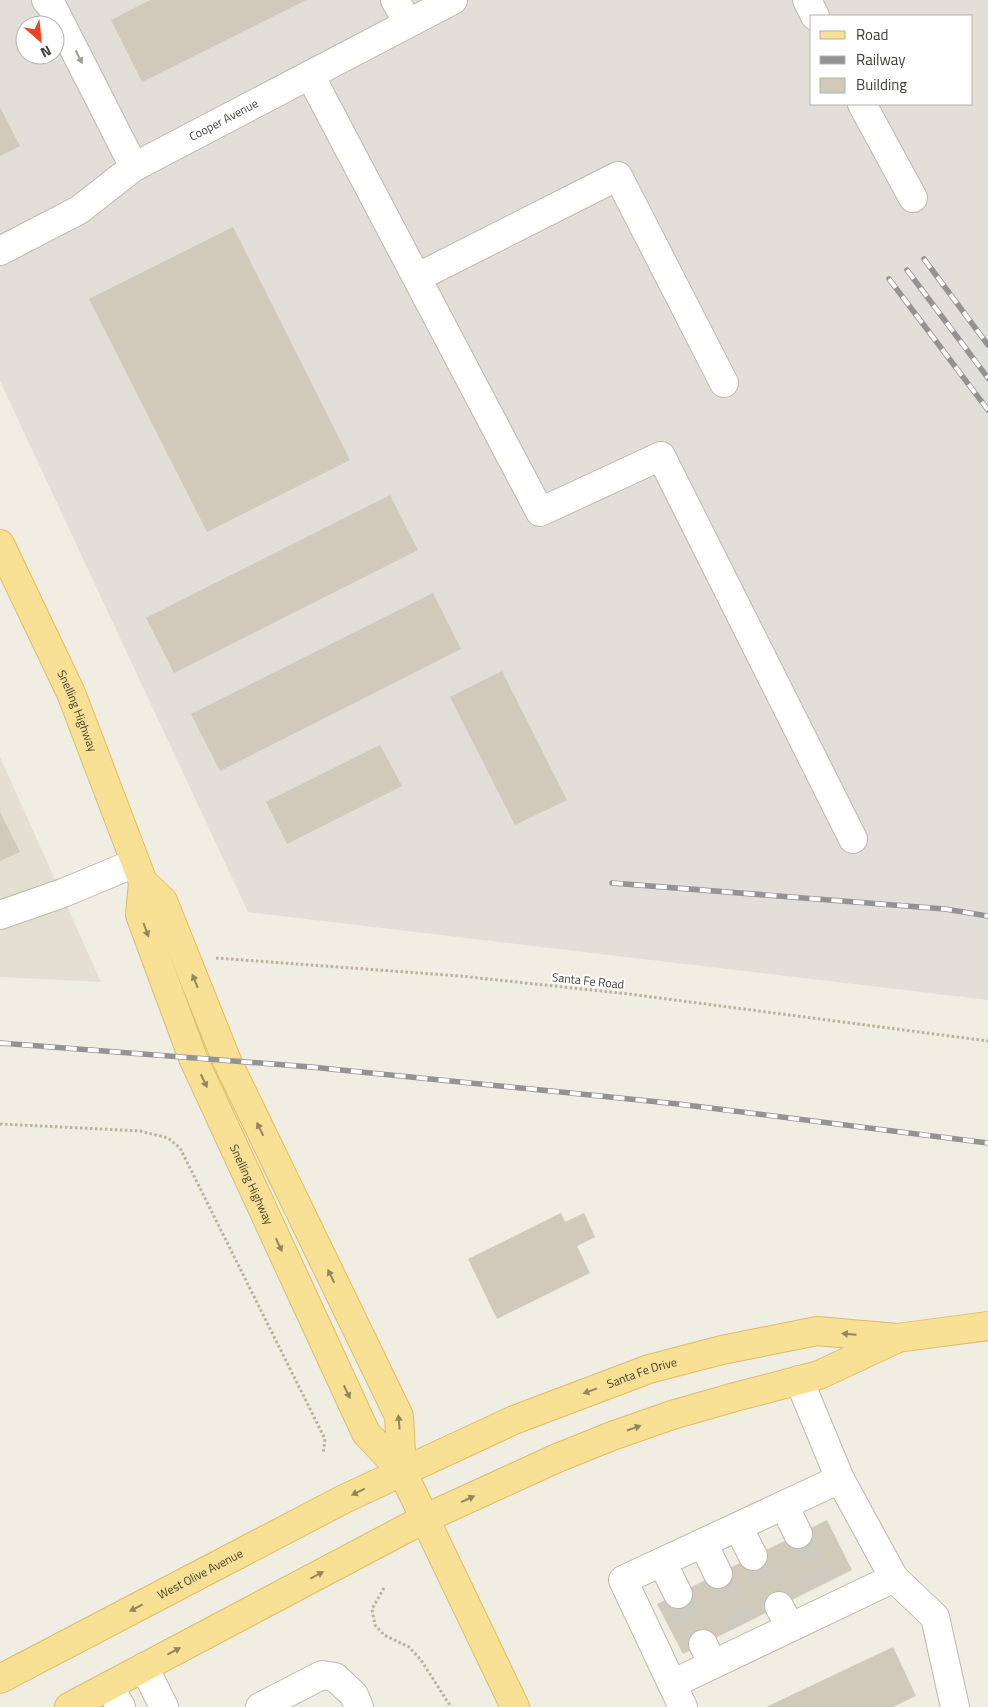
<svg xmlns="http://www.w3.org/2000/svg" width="988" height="1707" viewBox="0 0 988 1707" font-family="'Titillium Web',sans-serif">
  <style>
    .residential { fill: #e4dfd1 }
    .industrial { fill: #e2ded8; fill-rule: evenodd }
    .building { fill: #d1c9b9 }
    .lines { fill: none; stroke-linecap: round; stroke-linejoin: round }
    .minor-tunnel { stroke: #cdcac0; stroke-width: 28; stroke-dasharray: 28 14; stroke-linecap: butt }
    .minor-casing { stroke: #beb8a9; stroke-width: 30 }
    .major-casing { stroke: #dcbd66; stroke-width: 30 }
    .path { stroke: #bcb198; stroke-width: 3; stroke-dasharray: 2.5 2.5; stroke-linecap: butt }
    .minor { stroke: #fff; stroke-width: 28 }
    .major { stroke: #f8e094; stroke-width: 28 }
    .rail-casing { stroke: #939393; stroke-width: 5.5 }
    .rail { stroke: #fff; stroke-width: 4; stroke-dasharray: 11; stroke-linecap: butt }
    .oneway { fill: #a09e9a }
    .oneway2 { fill: #94865f }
    .labels { text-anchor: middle; stroke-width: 4; stroke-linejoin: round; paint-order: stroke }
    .street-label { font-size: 12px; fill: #423d34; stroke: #fff }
  </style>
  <rect width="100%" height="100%" fill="#f0ede3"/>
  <path class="residential" d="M0,757l101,225 -101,-5z"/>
  <path class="industrial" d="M0,0h988v1000l-740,-88 -248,-531zM812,16h160v88h-160zM25,25h30v30h-30z"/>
  <g class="building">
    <path d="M150,0h156l-164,82 -31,-62z"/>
    <path d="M0,107l20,39 -20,10z"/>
    <path d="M233,227l117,233 -143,72 -118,-233z"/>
    <path d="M390,495l28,55 -244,123 -28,-55z"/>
    <path d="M433,593l28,56 -241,122 -29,-57z"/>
    <path d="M502,671l65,129 -52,25 -65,-128z"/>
    <path d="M380,745l22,41 -115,58 -21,-42z"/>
    <path d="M0,812l20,40 -20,9z"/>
    <path d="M561,1213l4,9 19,-9 11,24 -18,9 13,27 -93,46 -29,-60z"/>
    <path d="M827,1520l25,50 -169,84 -26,-50z"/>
    <path d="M893,1647l23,49 -23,11h-127z"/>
  </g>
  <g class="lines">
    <g class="minor-tunnel">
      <path d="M798,1534l25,50"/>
      <path d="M753,1556l26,50"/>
      <path d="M718,1574l25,50"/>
      <path d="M678,1594l25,50"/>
    </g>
    <g class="minor-casing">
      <g id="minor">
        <path d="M46,0l7,8 81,159"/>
        <path d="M395,0l13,23"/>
        <path d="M807,0l8,16"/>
        <path d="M310,75l230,437 121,-56 192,383"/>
        <path d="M862,104l51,94"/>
        <path id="s1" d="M0,251l79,-41 55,-43 319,-167"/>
        <path d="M418,277l200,-101 106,207"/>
        <path d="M0,915l63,-22 72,-30"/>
        <path d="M799,1380l41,99 54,99"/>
        <path d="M784,1505l14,29"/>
        <path d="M738,1527l15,29"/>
        <path d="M703,1543l15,31"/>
        <path d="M662,1562l16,32"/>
        <path d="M779,1606l11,21"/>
        <path d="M703,1644l10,20"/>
        <path d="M144,1667l20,40"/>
        <path d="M672,1684l-49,-104 217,-101"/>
        <path d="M109,1686l12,21"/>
        <path d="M260,1707l62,-32 13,2 19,18 5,12"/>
        <path d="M683,1707l-11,-23 222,-106 41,39 20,90"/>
      </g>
    </g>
    <g class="major-casing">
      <g id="major">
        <path id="s2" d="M0,544l71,149 72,189 20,19 64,160 172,355 3,55"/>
        <path id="s3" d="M143,882l-3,33 53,143 173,375 36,38 113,236"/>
        <path id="s4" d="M0,1679l344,-180 170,-79 135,-51 73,-19 95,-19 80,7 91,-12"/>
        <path d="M69,1707l355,-188 131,-60 57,-23 60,-21 63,-18 84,-22 77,-36"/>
      </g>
    </g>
    <g class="path">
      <path d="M216,958l244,18 169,18 359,47"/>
      <path d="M0,1124l140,7 28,7 12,10 145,291 -2,15"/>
      <path d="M384,1588l-12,21 3,16 9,10 25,12 12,13 30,47"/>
    </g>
    <use href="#minor" class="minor"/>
    <use href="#major" class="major"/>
    <g class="rail-casing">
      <g id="rail">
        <path d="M924,259l64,86"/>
        <path d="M907,270l81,108"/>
        <path d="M889,279l99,131"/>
        <path d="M612,883l333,26 43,7"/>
        <path d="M0,1043l311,24 250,25 117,12 310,39"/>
      </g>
    </g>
    <use href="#rail" class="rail"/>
  </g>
  <defs><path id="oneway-solid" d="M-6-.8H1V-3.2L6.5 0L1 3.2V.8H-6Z" transform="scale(1.25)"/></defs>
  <use class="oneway" href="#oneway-solid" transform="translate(79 57) rotate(63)"/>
  <g class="oneway2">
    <use href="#oneway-solid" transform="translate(146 930) rotate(70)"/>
    <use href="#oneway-solid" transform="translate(195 981) rotate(-112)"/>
    <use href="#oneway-solid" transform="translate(204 1081) rotate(65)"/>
    <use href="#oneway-solid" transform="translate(260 1129) rotate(-116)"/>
    <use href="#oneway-solid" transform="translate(279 1245) rotate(65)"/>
    <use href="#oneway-solid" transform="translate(331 1276) rotate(-116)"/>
    <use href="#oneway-solid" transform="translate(849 1334) rotate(-175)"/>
    <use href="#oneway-solid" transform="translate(590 1391) rotate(160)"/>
    <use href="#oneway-solid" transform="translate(347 1392) rotate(65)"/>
    <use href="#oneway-solid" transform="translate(399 1422) rotate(-95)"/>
    <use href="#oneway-solid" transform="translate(634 1428) rotate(-19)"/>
    <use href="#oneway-solid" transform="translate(358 1492) rotate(154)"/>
    <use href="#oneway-solid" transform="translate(468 1499) rotate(-25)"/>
    <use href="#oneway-solid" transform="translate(317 1575) rotate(-28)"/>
    <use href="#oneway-solid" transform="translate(136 1608) rotate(152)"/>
    <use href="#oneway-solid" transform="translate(174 1651) rotate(-28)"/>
  </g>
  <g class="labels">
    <g class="street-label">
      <text dy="4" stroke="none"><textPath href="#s1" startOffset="260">Cooper Avenue</textPath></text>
      <text dy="4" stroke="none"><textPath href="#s2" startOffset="184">Snelling Highway</textPath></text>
      <text transform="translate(588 981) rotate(6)" y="4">Santa Fe Road</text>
      <text dy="4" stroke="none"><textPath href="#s3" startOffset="325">Snelling Highway</textPath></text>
      <text dy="4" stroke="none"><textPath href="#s4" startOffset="712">Santa Fe Drive</textPath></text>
      <text dy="4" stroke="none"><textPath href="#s4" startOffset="226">West Olive Avenue</textPath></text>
    </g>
  </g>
  <rect x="810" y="15" width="162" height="90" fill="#ffffff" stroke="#b3b1ae"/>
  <rect x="820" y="31" width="25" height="8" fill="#f8e094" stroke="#b3b1ae"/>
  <text x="856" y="40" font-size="15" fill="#423d34">Road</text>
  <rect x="820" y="56" width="25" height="8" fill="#939393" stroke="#b3b1ae"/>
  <text x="856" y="65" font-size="15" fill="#423d34">Railway</text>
  <rect x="820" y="78" width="25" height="15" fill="#d1c9b9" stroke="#b3b1ae"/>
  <text x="856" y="90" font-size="15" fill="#423d34">Building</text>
  <g transform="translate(40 40) rotate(153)"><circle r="24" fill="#ffffff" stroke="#b3b1ae"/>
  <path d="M0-4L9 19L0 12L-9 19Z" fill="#ee441d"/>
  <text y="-8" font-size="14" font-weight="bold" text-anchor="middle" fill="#423d34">N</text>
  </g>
</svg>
